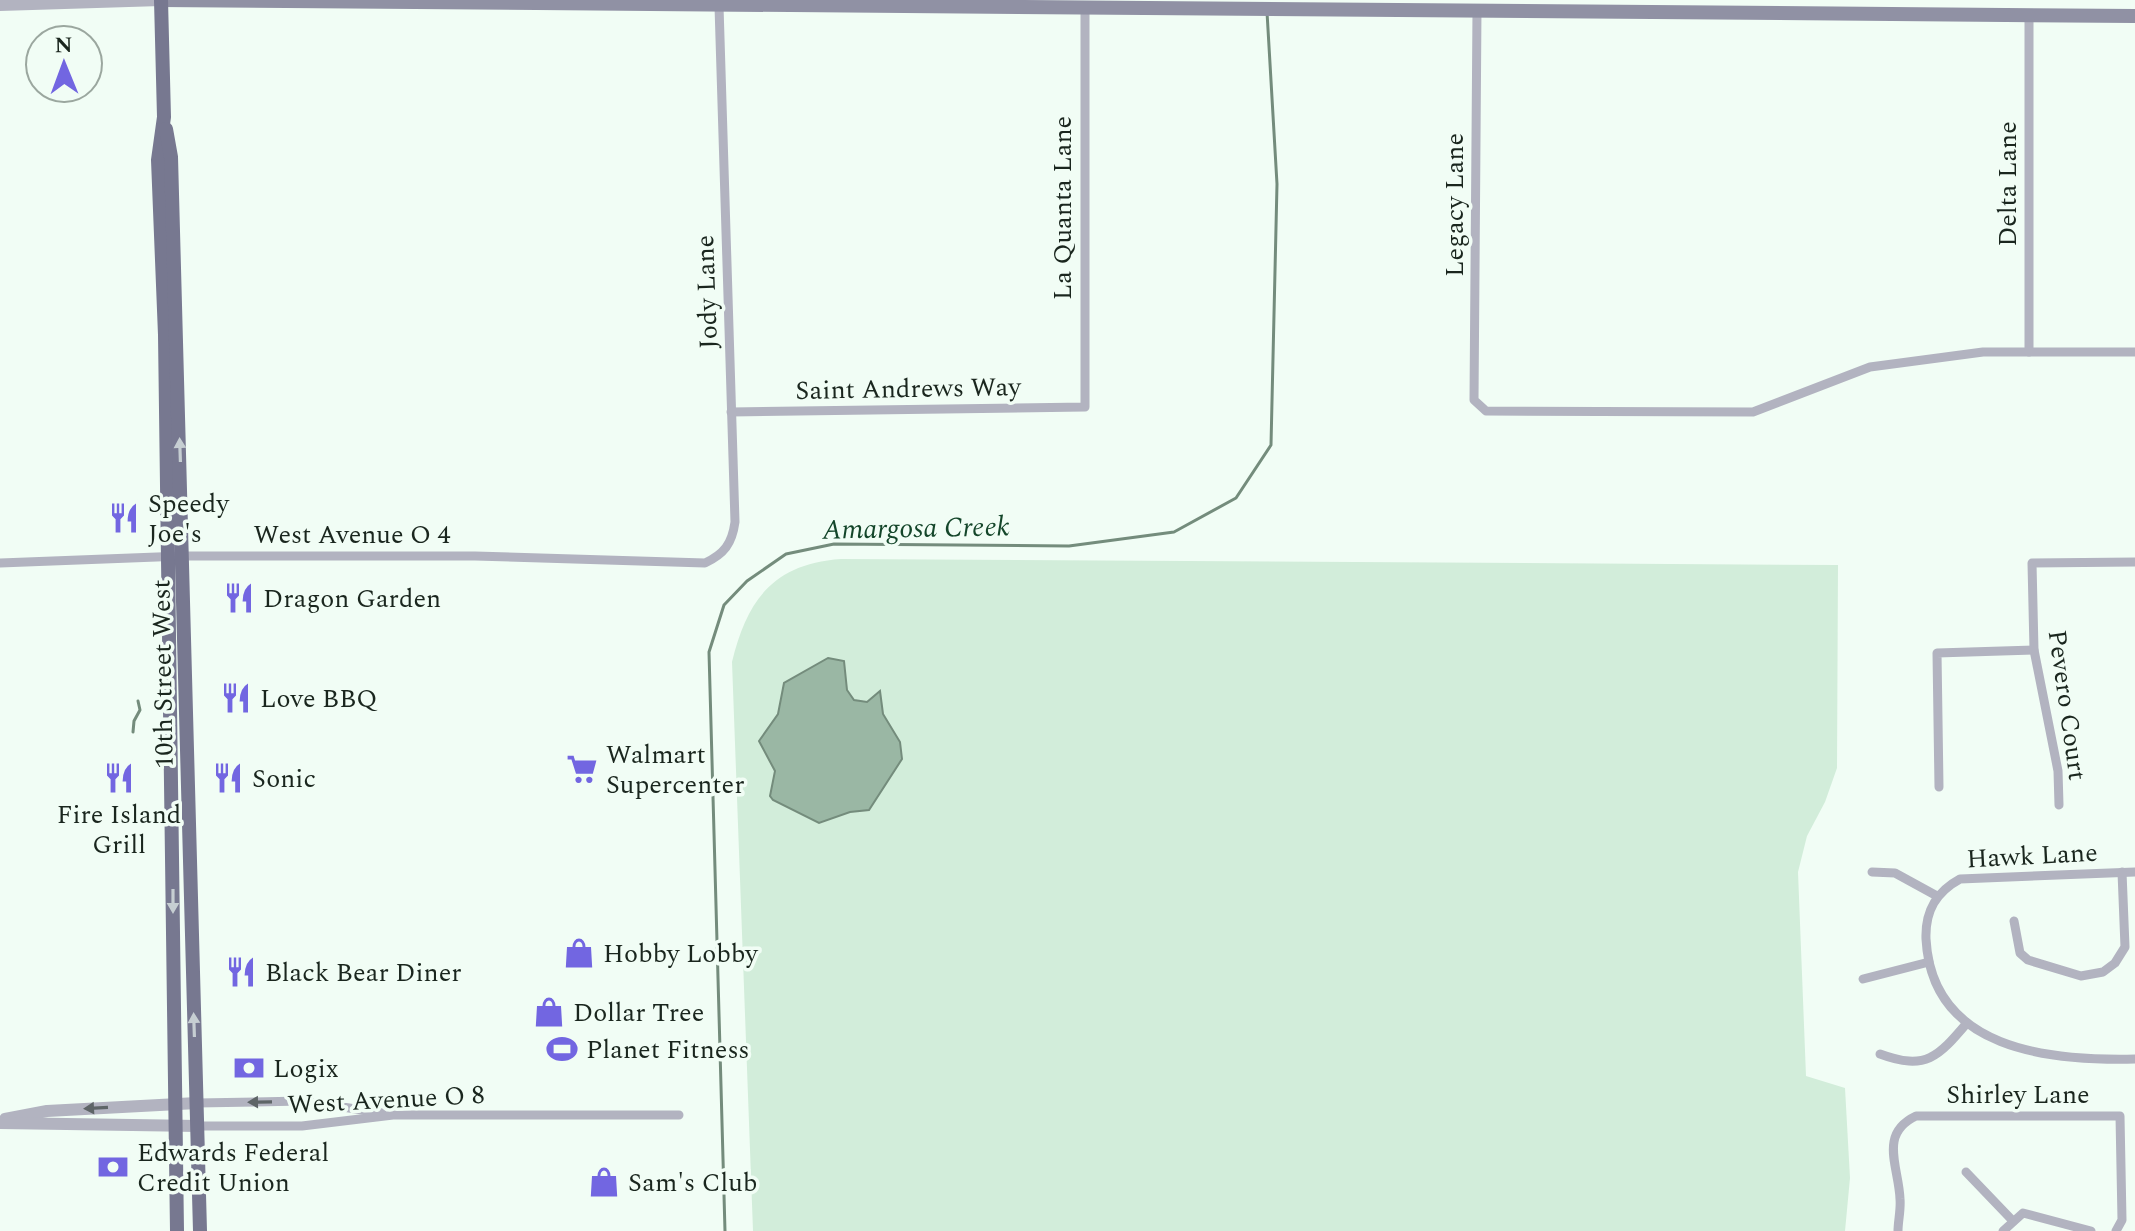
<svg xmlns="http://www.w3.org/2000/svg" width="2135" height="1231" viewBox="0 0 2135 1231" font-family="Spectral,serif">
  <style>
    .green { fill: #d2edda }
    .water { fill: #9ab7a4; stroke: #748c7c; stroke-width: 2 }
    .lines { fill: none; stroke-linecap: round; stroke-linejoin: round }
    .stream { stroke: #748c7c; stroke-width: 3 }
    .minor { stroke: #b2b3c0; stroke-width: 9 }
    .tertiary { stroke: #b2b3c0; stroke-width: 12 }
    .secondary { stroke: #9091a4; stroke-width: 14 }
    .primary { stroke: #777890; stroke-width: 14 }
    .oneway { fill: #c6ced2 }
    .oneway2 { fill: #5e6567 }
    .labels { text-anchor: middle; stroke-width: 7; stroke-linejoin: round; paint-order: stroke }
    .street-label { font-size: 26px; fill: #1a261e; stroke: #f1fdf5 }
    .poi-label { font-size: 26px; fill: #1a261e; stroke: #f1fdf5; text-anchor: start }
    .water-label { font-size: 28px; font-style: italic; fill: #14462a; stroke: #f1fdf5 }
  </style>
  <rect width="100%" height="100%" fill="#f1fdf5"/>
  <path class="green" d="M841,559l997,6 -1,203 -12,34 -18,34 -9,36 8,204 39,12 5,90 -5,53h-1092l-21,-569c15,-62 41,-98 109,-103z"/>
  <path class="water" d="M828,658l16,3 3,29 7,10 13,2 13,-11 3,23 17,28 2,17 -33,51 -19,2 -31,11 -46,-23 -3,-4 5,-25 -16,-30 19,-27 6,-31z"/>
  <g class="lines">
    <g class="stream">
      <path d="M133,732l1,-11 6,-11 -2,-9"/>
      <path d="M725,1231l-16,-579 15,-47 23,-24 39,-27 48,-10 235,2 105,-14 62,-34 35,-53 6,-261 -10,-172"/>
    </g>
    <g class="minor">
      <path d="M1477,10l-3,390 12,11 267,1 117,-45 113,-15h152"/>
      <path d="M2029,352v-336"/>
      <path d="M731,412l354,-5v-398"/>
      <path d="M0,563l183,-7h292l230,7c19,-9 27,-19 30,-41l-16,-516"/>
      <path d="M1939,787l-2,-134 97,-3"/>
      <path d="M2059,805l-1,-34 -24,-121 -2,-87 103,-1"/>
      <path d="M1872,872l23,1 42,23"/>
      <path d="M2135,872l-175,7c-24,13 -35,32 -34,60 6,111 122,122 209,120"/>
      <path d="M2014,921l6,32 8,7 53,16 22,-4 12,-9 10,-16 -3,-75"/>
      <path d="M1863,979l66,-17"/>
      <path d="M1880,1054c46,17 58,3 87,-31"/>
      <path d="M197,1103l106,-2 79,12"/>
      <path d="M198,1126h104l91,-11h286"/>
      <path d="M1966,1172l46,48"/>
      <path d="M1898,1231c0,-10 3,-21 2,-32 -1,-32 -22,-65 16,-83h204l2,104 -6,11"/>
      <path d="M2003,1231l20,-18 68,18"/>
    </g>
    <g class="tertiary">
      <path d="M0,5l161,-5"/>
      <path d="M5,1119l42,-8 150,-8"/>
      <path d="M0,1123l198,3"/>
    </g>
    <path class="secondary" d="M161,0l1974,16"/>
    <g class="primary">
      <path d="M161,0l3,117 -6,43 7,175 12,896"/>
      <path d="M166,129l5,28 29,1074"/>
    </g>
  </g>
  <defs><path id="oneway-solid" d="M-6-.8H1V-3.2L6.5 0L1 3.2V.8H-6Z" transform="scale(2)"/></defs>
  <g class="oneway">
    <use href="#oneway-solid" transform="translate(180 450) rotate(-92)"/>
    <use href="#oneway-solid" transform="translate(173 901) rotate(90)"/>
    <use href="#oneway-solid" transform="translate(194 1025) rotate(-92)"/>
  </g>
  <g class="oneway2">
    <use href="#oneway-solid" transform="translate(260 1102) rotate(179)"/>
    <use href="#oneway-solid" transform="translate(96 1108) rotate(177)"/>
  </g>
  <defs>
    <g id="restaurant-bare" transform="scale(2.4)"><path d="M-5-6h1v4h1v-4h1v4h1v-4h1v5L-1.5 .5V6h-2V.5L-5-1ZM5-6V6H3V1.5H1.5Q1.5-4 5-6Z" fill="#7266e1" stroke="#f1fdf5" stroke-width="2.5" paint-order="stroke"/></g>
    <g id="supermarket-bare" transform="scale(2.4)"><path d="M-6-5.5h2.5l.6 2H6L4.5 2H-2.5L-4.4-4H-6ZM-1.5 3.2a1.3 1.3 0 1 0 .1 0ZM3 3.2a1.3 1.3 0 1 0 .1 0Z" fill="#7266e1" stroke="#f1fdf5" stroke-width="2.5" paint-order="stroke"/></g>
    <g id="shop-bare" transform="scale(2.4)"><path d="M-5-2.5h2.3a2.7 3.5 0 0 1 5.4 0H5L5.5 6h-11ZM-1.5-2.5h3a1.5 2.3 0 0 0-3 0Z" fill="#7266e1" stroke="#f1fdf5" stroke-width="2.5" paint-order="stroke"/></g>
    <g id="stadium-bare" transform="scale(2.4)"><path d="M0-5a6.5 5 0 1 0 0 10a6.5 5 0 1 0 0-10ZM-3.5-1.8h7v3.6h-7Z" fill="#7266e1" stroke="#f1fdf5" stroke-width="2.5" paint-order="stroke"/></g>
    <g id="bank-bare" transform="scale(2.4)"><path d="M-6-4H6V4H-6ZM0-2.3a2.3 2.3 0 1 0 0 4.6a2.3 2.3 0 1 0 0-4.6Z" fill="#7266e1" stroke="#f1fdf5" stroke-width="2.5" paint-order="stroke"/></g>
  </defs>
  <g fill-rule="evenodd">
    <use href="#restaurant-bare" x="124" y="518"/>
    <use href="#restaurant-bare" x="239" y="598"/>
    <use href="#restaurant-bare" x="236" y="698"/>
    <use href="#supermarket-bare" x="582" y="769"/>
    <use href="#restaurant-bare" x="119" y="778"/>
    <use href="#restaurant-bare" x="228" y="778"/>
    <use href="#shop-bare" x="579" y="953"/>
    <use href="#restaurant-bare" x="241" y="972"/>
    <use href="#shop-bare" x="549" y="1012"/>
    <use href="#stadium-bare" x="562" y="1049"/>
    <use href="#bank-bare" x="249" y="1068"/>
    <use href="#bank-bare" x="113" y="1167"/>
    <use href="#shop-bare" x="604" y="1182"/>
  </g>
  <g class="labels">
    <g class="street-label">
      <text transform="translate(2007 184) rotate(-90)" y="9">Delta Lane</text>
      <text transform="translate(1454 205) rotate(-90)" y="9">Legacy Lane</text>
      <text transform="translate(1062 208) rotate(-90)" y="9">La Quanta Lane</text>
      <text transform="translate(706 292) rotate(-92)" y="9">Jody Lane</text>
      <text transform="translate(908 388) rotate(-1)" y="9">Saint Andrews Way</text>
      <text x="352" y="543">West Avenue O 4</text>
      <text transform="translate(162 674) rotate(-91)" y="9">10th Street West</text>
      <text transform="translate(2068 705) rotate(82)" y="9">Pevero Court</text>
      <text transform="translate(2032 855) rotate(-3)" y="9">Hawk Lane</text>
      <text x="2018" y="1103">Shirley Lane</text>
      <text transform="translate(386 1099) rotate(-3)" y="9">West Avenue O 8</text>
    </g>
    <g class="poi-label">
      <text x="148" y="512">Speedy<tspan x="148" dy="30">Joe's</tspan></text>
      <text x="263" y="607">Dragon Garden</text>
      <text x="260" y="707">Love BBQ</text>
      <text x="606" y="763">Walmart<tspan x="606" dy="30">Supercenter</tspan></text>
      <text x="252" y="787">Sonic</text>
      <text x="119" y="823" text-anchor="middle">Fire Island<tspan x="119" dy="30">Grill</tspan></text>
      <text x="603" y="962">Hobby Lobby</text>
      <text x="265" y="981">Black Bear Diner</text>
      <text x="573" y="1021">Dollar Tree</text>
      <text x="586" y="1058">Planet Fitness</text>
      <text x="273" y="1077">Logix</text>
      <text x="137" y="1161">Edwards Federal<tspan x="137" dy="30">Credit Union</tspan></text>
      <text x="628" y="1191">Sam's Club</text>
    </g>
    <g class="water-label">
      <text transform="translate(916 527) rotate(-1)" y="10">Amargosa Creek</text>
    </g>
  </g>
  <g transform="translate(64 64) rotate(359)"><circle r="38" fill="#f1fdf5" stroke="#9ba79f" stroke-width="2"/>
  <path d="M0-6L14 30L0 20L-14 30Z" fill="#7266e1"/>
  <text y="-12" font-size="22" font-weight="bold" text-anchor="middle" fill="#1a261e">N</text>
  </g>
</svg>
